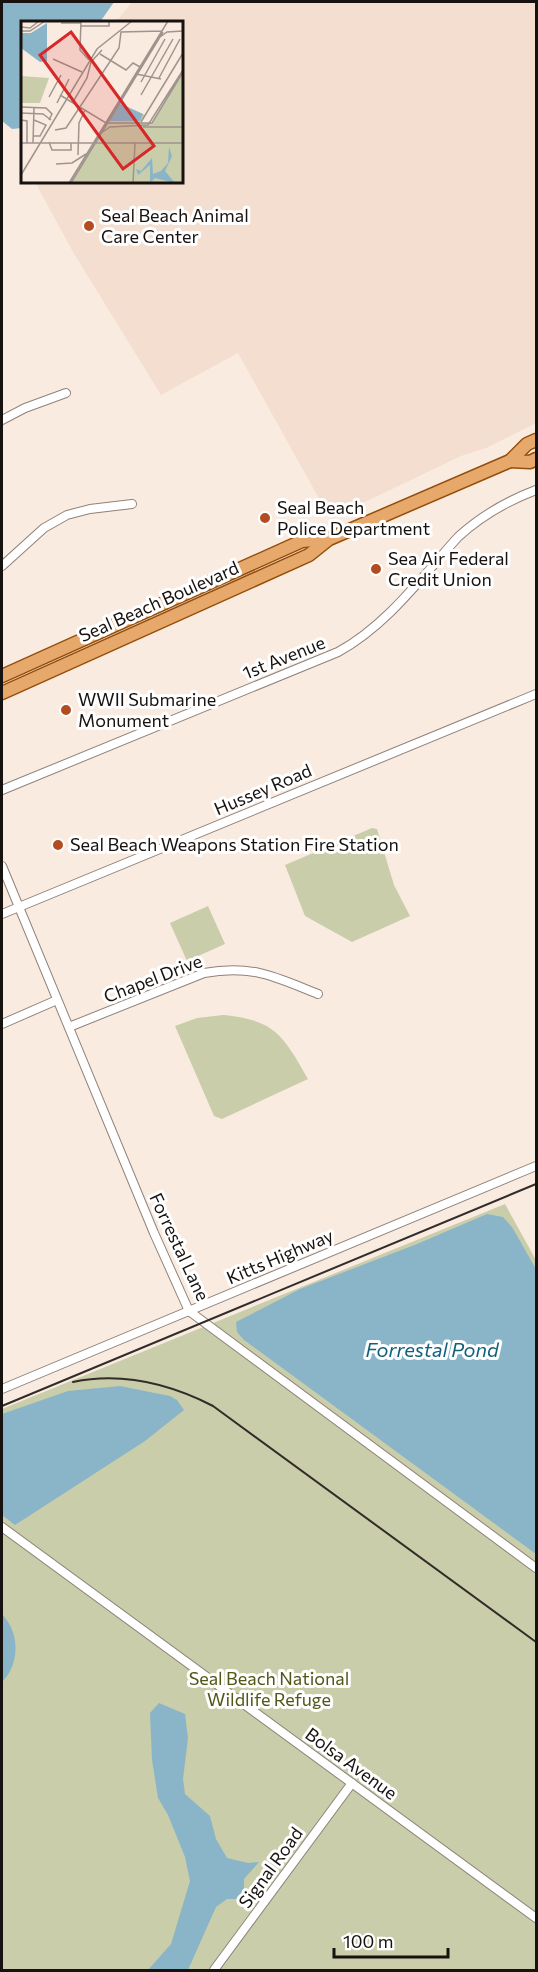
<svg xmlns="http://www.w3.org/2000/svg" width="538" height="1972" viewBox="0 0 538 1972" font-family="Commissioner,sans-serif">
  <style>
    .built { fill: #f4ded0 }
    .green { fill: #c9cdaa }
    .water { fill: #8ab5c8 }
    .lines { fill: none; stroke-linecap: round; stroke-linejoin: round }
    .street-casing { stroke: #908279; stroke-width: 10 }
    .primary-casing { stroke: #944e0b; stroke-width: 15 }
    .street { stroke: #fff; stroke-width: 8 }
    .primary { stroke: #e7a96b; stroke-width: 12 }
    .rail { stroke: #322c28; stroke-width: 2 }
    .poi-dot { fill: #b34d20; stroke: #fff; stroke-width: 2 }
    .labels { text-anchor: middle; stroke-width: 6; stroke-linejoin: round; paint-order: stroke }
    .poi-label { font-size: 18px; fill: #17120f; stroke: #fff; text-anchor: start }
    .street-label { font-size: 18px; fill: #17120f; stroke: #fff }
    .park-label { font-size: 18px; fill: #535617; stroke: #fff }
    .water-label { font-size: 20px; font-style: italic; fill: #105f7b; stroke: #fff }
    .inset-road { fill: none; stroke: #9f948d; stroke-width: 1.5 }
    .view { fill: #d62828; fill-opacity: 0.15; stroke: #d62828; stroke-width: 3 }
    .inset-edge { fill: none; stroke: #17120f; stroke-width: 3 }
  </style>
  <rect width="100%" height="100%" fill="#faebe1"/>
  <path class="built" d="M132,2h404v421l-50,25 -25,8 -121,58 -14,-3 -88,-158 -77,42 -88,-143 -38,-70h147v-160h-66z"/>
  <g class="green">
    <path d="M372,828l5,1 17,56 16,31 -58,26 -47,-26 -20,-51z"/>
    <path d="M208,906l17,38 -38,17 -17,-38z"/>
    <path d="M223,1015c52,5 60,20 85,64l-86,40 -8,-3 -39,-90 22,-8z"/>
    <path d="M505,1204l31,56v710h-534v-561z"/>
  </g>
  <g class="water">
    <path d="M2,2h112l-14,20h-78v106l-10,1 -10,-8z"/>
    <path d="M487,1214l16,3 9,10 24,42v285l-292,-214 -7,-8 -1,-10 64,-33 117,-45z"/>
    <path d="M120,1386l50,10 7,4 7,10 -39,31 -130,84 -13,-10v-101l66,-23z"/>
    <path d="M2,1614c18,19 18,50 0,68z"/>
    <path d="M159,1703l26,11 3,24 -5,41 2,15 25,22 6,23 11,19 21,5 11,-1 -15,17v15l-8,5h-9l-11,8 -28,63h-40l23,-26 19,-63 -5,-24 -17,-42 -10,-17 -6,-38 -2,-47z"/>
  </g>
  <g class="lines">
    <g class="street-casing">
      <g id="street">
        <path d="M2,420l23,-12 41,-15"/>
        <path d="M2,566l42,-38 23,-13 23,-6 42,-5"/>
        <path d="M2,790l336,-138c49,-27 83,-74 120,-115 23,-21 49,-36 78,-47"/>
        <path d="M2,866l152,367 35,78 347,257"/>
        <path d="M2,914l534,-220"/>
        <path d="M2,1024l55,-24"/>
        <path d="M69,1027l135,-54c48,-9 71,4 114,21"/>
        <path d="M2,1389l534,-223"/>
        <path d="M2,1527l534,391"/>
        <path d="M214,1970l138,-187"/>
      </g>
    </g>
    <g class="primary-casing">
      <g id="primary">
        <path d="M510,461l20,1 6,-3"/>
        <path d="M2,676l300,-135 26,-2"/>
        <path d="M2,693l307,-138 20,-16 181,-78 17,-17 9,-4"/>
      </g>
    </g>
    <use href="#street" class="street"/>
    <use href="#primary" class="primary"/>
    <g class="rail">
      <path d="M73,1382c48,-10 97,2 140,24l323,236"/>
      <path d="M2,1406l534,-222"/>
    </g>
  </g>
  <g class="poi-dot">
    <circle cx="89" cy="226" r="6"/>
    <circle cx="265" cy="518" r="6"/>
    <circle cx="376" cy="569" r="6"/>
    <circle cx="66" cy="710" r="6"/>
    <circle cx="58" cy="845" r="6"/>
  </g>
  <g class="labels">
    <g class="poi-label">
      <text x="101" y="222">Seal Beach Animal<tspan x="101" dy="21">Care Center</tspan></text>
      <text x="277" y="514">Seal Beach<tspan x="277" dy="21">Police Department</tspan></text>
      <text x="388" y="565">Sea Air Federal<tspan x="388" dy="21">Credit Union</tspan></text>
      <text x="78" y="706">WWII Submarine<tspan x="78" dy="21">Monument</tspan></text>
      <text x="70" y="851">Seal Beach Weapons Station Fire Station</text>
    </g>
    <g class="street-label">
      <text transform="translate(159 602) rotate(-24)" y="6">Seal Beach Boulevard</text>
      <text transform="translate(284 658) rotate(-22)" y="6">1st Avenue</text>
      <text transform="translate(263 790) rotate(-23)" y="6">Hussey Road</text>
      <text transform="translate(153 979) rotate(-21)" y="6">Chapel Drive</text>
      <text transform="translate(179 1247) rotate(65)" y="6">Forrestal Lane</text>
      <text transform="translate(280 1257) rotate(-23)" y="6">Kitts Highway</text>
      <text transform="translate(351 1764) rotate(36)" y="6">Bolsa Avenue</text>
      <text transform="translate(271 1868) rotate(-54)" y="6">Signal Road</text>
    </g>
    <g class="park-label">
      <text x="269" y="1685">Seal Beach National<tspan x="269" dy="21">Wildlife Refuge</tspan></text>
    </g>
    <g class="water-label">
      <text x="432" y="1357">Forrestal Pond</text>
    </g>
  </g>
  <g transform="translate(21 21)">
    <rect width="162" height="162" fill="#faebe1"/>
    <path d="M162,52v110h-112l49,-80 25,12 -5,8h12zM0,55l28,2 -9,25h-19z" fill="#c9cdaa"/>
    <path d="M26,2v38l-7,1 -19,-14v-15h10zM99,83l23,10 -3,7h-31zM148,126l3,9 -7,15 10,12 -20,-5 -5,5v-18l-12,10 -2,-6 5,2 11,-13 1,16 8,-3 7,-8z" fill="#8ab5c8"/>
    <path class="inset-road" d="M60,0l-1,29 9,10M40,2h20M60,5h28v-5M0,6l9,1 9,-7M0,10h9l15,-10M139,16l7,-5 16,-1M79,33l26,16 7,-7 7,4M32,38l29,13M115,53l25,5M138,57l21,-39M120,61l24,-43M39,74l46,28h46l31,-51M120,74l32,-56M28,76l12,-22M52,81l14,-24 4,-16 11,-12M36,82l12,-24M0,86l25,1 6,6 -3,6M0,92l22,1 8,6M0,99l6,1v22M120,101l42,-69M122,106h40M34,109l11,-2 53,-80 2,-16 41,-1M80,112l9,-6 38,-2 35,-55M12,115h7l6,-11 -12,-5M28,121l3,8h19v-7M0,122h19M12,122l1,-36M20,122h142M57,134l1,-32 6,-13M35,143l16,-1 14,-9M0,154l76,-126 35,-28M48,162l99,-162M50,162l92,-151M112,162l2,-40"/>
    <path class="view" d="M50,11l83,114 -31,23 -83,-114z"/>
    <rect width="162" height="162" class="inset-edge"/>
  </g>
  <rect width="538" height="1972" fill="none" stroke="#17120f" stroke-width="6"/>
  <path d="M334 1948v9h114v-9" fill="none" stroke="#17120f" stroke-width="3"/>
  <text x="343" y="1948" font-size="18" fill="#17120f" stroke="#ffffff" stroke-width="4.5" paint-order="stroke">100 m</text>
</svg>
